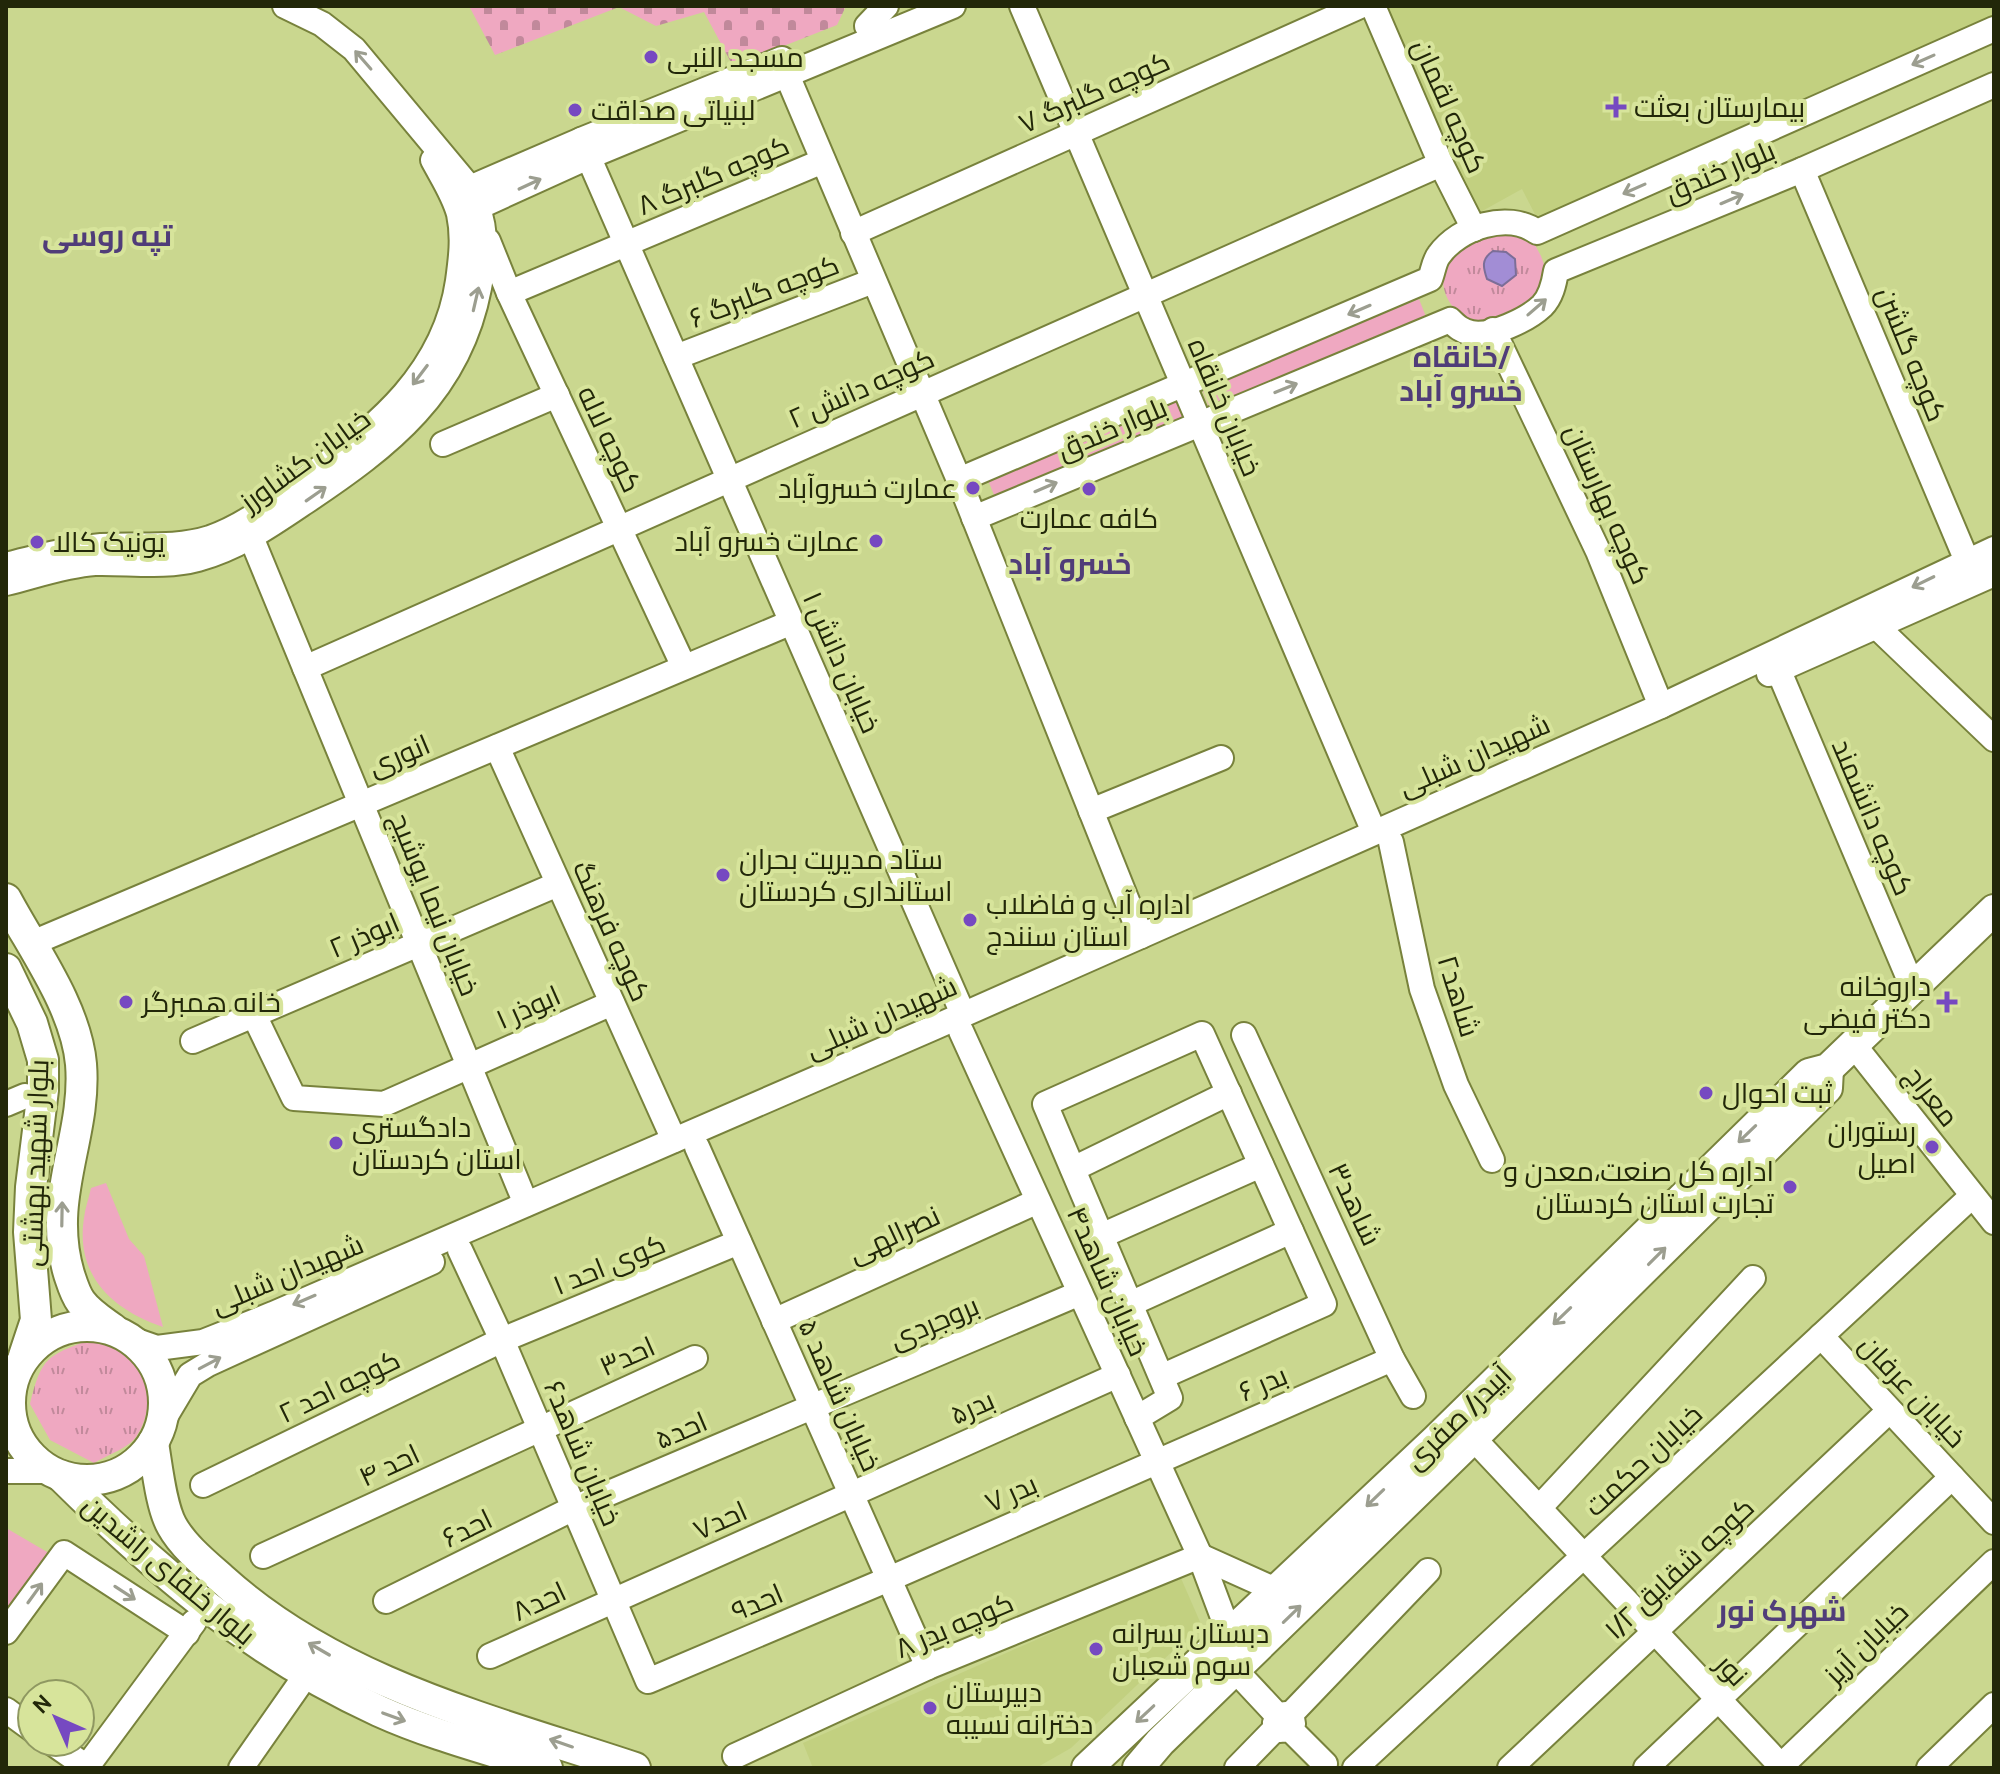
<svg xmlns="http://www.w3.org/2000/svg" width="2000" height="1774" viewBox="0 0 2000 1774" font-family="Cabin,Cairo,sans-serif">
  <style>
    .built { fill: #c2d080 }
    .grass { fill: url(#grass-tufts) }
    .cemetery { fill: url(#cemetery-stones) }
    .green { fill: #efa8c1 }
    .water { fill: #a28dd5; stroke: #7c6e98; stroke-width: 2 }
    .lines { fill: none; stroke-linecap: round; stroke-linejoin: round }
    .minor-casing { stroke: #78823c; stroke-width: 28 }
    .major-casing { stroke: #78823c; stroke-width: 34 }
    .minor { stroke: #fff; stroke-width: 24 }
    .major { stroke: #fff; stroke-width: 30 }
    .oneway { stroke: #9c9e90 }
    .poi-dot { fill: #7649c1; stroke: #d7e49b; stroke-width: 3 }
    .labels { text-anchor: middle; stroke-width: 8; stroke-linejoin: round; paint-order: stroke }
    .poi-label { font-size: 28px; fill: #222709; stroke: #d7e49b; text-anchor: start }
    .street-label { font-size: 28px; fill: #222709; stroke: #d7e49b }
    .neighbourhood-label { font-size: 30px; font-weight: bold; fill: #503d79; stroke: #d7e49b }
  </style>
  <defs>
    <pattern id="grass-tufts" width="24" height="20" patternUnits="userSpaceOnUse" patternTransform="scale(2)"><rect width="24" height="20" fill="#efa8c1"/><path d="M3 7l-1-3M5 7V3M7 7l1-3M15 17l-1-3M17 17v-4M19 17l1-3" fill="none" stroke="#c1899b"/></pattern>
    <pattern id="cemetery-stones" width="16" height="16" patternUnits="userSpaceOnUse" patternTransform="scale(2)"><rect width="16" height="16" fill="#efa8c1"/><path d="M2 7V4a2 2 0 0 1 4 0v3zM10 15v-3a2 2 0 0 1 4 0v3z" fill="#c1899b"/></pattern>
  </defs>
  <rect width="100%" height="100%" fill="#cad78f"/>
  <g class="built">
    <path d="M1385,6h609v18l-455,198 -17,-33 -47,26z"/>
    <path d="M1180,1576l21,48 -130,124 -35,20h-223l-10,-25z"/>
  </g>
  <g class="grass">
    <path d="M1512,230l17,4 12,22 7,20c-4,8 -9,21 -15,27 -5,5 -15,8 -22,11 -64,31 -97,-53 -35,-79 10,-4 25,-4 36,-5z"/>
    <path d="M92,1339c9,3 22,4 29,10 28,20 35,59 15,88 -8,11 -30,19 -42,26l-44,-23 -20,-36c12,-48 17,-48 62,-65z"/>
  </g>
  <path class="cemetery" d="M469,6h377l-9,19 -104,41 -29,-54 -48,14 -37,-19 -124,48z"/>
  <g class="green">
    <path d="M1419,299l11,28 -218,88 -11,-29z"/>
    <path d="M1177,395l12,28 -192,79 -12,-29z"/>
    <path d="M106,1183l23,56 15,17 19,71c-50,-17 -88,-51 -79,-109 1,-10 5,-20 7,-30z"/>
    <path d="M6,1528l48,28 -48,65z"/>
  </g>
  <path class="water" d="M1493,251l13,1 9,7 1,16 -14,11 -15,-7c-4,-12 -6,-20 6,-28z"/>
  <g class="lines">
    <g class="minor-casing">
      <g id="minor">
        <path d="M1022,6l352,826"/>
        <path d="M1373,6l68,158 33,65"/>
        <path d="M867,26l19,-20"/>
        <path d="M787,75l172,405 182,456"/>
        <path d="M581,140l382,874"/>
        <path d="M1802,170l165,391"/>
        <path d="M458,193l123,-53 201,-81"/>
        <path d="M465,213l123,-56 365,-151"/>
        <path d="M853,233l507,-227"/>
        <path d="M488,241l21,52 175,374"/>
        <path d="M509,293l314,-132"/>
        <path d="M1493,330l105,221 63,155"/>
        <path d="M676,357l197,-76"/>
        <path d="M443,444l114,-49"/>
        <path d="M959,480l471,-201c3,-7 4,-18 9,-24 20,-28 69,-44 98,-23l457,-203"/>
        <path d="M974,518l476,-198c7,7 12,11 21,13 20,4 56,-13 71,-27 9,-9 12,-22 14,-35l246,-101 192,-85"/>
        <path d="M242,524l9,13 275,667"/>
        <path d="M6,565c32,-8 62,-16 95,-19 36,-2 75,3 109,-8 37,-13 67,-38 98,-61 70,-50 137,-106 150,-196 3,-22 6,-44 1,-67 -5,-19 -17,-37 -26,-54"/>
        <path d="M6,583c29,-7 59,-18 89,-20 33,-1 70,5 103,-4 40,-11 73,-34 107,-57 84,-56 154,-110 174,-214 8,-39 8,-65 -9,-100l-116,-139 -32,-25 -37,-18"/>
        <path d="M1876,626l118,113"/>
        <path d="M305,668l1136,-504"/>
        <path d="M1778,669l135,319"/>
        <path d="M1769,674l225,-100"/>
        <path d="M497,747l177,393"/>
        <path d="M1091,811l130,-53"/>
        <path d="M1391,842l31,147 34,96 36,75"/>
        <path d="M30,944l762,-322"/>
        <path d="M254,1015l40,83 90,6 228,-101"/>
        <path d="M961,1031l239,525 30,80"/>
        <path d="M1244,1035l148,324 21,37"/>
        <path d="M193,1041l365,-157"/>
        <path d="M1853,1044l141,178"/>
        <path d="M6,1104l19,-8"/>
        <path d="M697,1147l231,520"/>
        <path d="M1073,1169l156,-76"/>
        <path d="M1101,1236l160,-71"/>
        <path d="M460,1250l42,90 146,341 241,-102 503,-220"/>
        <path d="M1130,1304l161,-73"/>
        <path d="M774,1321l264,-120"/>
        <path d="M1821,1336l173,186"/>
        <path d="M134,1340l23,8 46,-6 70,-28 660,-286 728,-322 333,-157"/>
        <path d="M6,1405l5,-12"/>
        <path d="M1137,1418l33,-20c-42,-98 -83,-196 -125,-294l157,-70 122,270 -163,73"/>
        <path d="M162,1422l28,-47 18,-11 224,-102"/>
        <path d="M1473,1438l310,330"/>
        <path d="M6,1471h44"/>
        <path d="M203,1485l299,-145 237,-98"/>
        <path d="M1539,1508l214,-230"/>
        <path d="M263,1556l432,-198"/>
        <path d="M1200,1556l78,35"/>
        <path d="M386,1601l188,-93 506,-215"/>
        <path d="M6,1632l58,-79 123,80"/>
        <path d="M490,1656l628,-281"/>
        <path d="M1235,1670l43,46"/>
        <path d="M6,1710l26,19"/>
        <path d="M1290,1715l138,-144"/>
        <path d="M1293,1724l-1,-6 -6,-4 -8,2 -3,7 4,7 11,-1 35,35"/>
        <path d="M51,1742l36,25"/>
        <path d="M735,1756l193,-89 272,-111"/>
        <path d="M86,1768l108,-146"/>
        <path d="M241,1768l65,-93"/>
        <path d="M1237,1768l40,-41"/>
        <path d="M1355,1768l617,-572"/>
        <path d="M1510,1768l379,-357"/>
        <path d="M1646,1768l306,-291"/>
        <path d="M1779,1768l215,-206"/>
        <path d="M1929,1768l65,-63"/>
      </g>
    </g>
    <g class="major-casing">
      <g id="major">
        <path d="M6,899c26,49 70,108 75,165 6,73 -35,133 -12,210 3,9 6,20 12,28 8,11 21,19 32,27"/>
        <path d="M6,969l26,54 11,37v30l-12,97 -2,45 7,88 -12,36"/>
        <circle cx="87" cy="1403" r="77"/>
        <path d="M153,1443c4,23 8,64 19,83 11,20 33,38 50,53 115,104 269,141 413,189"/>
        <path d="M61,1476c98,97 191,177 318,235 53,24 112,39 168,57"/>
        <path d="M1087,1768l349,-328 373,-366 19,-5 166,-159"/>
        <path d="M1138,1768l22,-26 313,-304 354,-350 1,-19"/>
      </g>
    </g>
    <use href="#minor" class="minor"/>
    <use href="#major" class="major"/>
  </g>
  <defs><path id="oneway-shaft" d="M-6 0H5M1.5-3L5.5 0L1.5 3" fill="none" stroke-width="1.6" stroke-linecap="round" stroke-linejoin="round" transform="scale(2)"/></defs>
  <g class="oneway">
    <use href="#oneway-shaft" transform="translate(363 60) rotate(-131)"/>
    <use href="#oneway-shaft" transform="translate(1923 60) rotate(156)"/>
    <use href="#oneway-shaft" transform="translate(530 184) rotate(-25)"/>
    <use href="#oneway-shaft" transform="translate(1634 189) rotate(156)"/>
    <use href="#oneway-shaft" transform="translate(1732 199) rotate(-23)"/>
    <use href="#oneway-shaft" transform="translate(476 299) rotate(-77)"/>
    <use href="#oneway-shaft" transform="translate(1537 307) rotate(-41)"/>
    <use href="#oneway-shaft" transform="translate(1359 310) rotate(157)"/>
    <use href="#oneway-shaft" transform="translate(420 375) rotate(127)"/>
    <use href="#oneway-shaft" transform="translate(1286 388) rotate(-22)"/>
    <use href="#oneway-shaft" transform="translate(1046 487) rotate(-23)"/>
    <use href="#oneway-shaft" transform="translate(316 494) rotate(-35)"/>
    <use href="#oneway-shaft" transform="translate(1923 582) rotate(154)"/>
    <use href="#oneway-shaft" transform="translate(1747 1134) rotate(136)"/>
    <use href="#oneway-shaft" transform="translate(62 1214) rotate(-89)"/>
    <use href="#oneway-shaft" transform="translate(1657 1256) rotate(-45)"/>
    <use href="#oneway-shaft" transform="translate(304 1300) rotate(157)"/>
    <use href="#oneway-shaft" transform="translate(1562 1316) rotate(136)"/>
    <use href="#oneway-shaft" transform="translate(210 1363) rotate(-28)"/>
    <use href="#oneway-shaft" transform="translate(1375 1498) rotate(136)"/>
    <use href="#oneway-shaft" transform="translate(35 1593) rotate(-54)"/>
    <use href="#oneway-shaft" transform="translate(125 1593) rotate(33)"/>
    <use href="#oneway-shaft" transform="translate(1292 1614) rotate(-44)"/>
    <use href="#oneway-shaft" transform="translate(319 1649) rotate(-150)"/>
    <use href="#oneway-shaft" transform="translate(1145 1714) rotate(137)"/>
    <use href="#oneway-shaft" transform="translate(394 1717) rotate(20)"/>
    <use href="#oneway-shaft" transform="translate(561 1743) rotate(-161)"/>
  </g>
  <g class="poi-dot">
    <circle cx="651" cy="57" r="8"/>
    <path d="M1612 95h8v8h8v8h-8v8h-8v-8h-8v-8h8z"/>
    <circle cx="575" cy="110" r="8"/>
    <circle cx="973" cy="488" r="8"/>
    <circle cx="1089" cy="489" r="8"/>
    <circle cx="876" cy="541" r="8"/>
    <circle cx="37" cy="542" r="8"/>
    <circle cx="723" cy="875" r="8"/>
    <circle cx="970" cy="920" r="8"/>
    <circle cx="126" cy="1002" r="8"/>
    <path d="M1943 990h8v8h8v8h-8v8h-8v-8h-8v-8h8z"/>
    <circle cx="1706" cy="1093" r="8"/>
    <circle cx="336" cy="1143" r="8"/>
    <circle cx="1932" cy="1147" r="8"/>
    <circle cx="1790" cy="1187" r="8"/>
    <circle cx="1096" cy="1649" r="8"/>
    <circle cx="930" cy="1708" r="8"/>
  </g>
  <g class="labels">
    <g class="poi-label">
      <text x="667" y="67">مسجد النبی</text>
      <text x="1634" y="117">بیمارستان بعثت</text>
      <text x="591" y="120">لبنیاتی ‌صداقت</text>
      <text x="957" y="498" text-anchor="end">عمارت خسروآباد</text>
      <text x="1089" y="528" text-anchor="middle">کافه عمارت</text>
      <text x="860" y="551" text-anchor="end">عمارت خسرو آباد</text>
      <text x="53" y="552">یونیک کالا</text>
      <text x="739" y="869">ستاد مدیریت بحران<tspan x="739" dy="32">استانداری کردستان</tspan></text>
      <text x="986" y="914">اداره آب و فاضلاب<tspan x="986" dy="32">استان سنندج</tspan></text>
      <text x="1931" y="996" text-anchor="end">داروخانه<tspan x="1931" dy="32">دکتر فیضی</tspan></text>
      <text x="142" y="1012">خانه همبرگر</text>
      <text x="1722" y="1103">ثبت احوال</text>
      <text x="352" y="1137">دادگستری<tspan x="352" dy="32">استان کردستان</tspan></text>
      <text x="1916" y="1141" text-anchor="end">رستوران<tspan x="1916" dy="32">اصیل</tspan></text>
      <text x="1774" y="1181" text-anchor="end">اداره کل صنعت،معدن و<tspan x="1774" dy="32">تجارت استان کردستان</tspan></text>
      <text x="1112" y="1643">دبستان پسرانه<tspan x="1112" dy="32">سوم شعبان</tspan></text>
      <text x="946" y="1702">دبیرستان<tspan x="946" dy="32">دخترانه نسیبه</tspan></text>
    </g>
    <g class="street-label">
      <text transform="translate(1094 92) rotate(-24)" y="10">کوچه گلبرگ ۷</text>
      <text transform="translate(1450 106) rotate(66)" y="10">کوچه لقمان</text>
      <text transform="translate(1720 171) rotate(-23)" y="10">بلوار خندق</text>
      <text transform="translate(713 175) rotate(-23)" y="10">کوچه گلبرگ ۸</text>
      <text transform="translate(764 291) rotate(-21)" y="10">کوچه گلبرگ ۶</text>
      <text transform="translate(1912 354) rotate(68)" y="10">کوچه گلشن</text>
      <text transform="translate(861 388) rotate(-24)" y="10">کوچه دانش ۲</text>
      <text transform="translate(1225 407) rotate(67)" y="10">خیابان خانقاه</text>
      <text transform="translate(1112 428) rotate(-23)" y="10">بلوار خندق</text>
      <text transform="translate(610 439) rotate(65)" y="10">کوچه لاله</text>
      <text transform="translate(305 460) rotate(-36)" y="10">خیابان کشاورز</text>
      <text transform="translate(1608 504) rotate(66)" y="10">کوچه بهارستان</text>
      <text transform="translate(842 662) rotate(66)" y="10">خیابان دانش ۱</text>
      <text transform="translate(399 755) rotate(-23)" y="10">انوری</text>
      <text transform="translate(1474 755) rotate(-24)" y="10">شهیدان شبلی</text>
      <text transform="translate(1873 817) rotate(67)" y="10">کوچه دانشمند</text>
      <text transform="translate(435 904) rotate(68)" y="10">خیابان نیما یوشیج</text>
      <text transform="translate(612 931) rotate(66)" y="10">کوچه فرهنگ</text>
      <text transform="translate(364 935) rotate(-23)" y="10">ابوذر ۲</text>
      <text transform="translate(1459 996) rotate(73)" y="10">شاهد۲</text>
      <text transform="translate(528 1007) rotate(-24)" y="10">ابوذر ۱</text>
      <text transform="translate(881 1017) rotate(-24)" y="10">شهیدان شبلی</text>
      <text transform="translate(1932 1096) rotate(52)" y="10">معراج</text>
      <text transform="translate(35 1163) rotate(-88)" y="10">بلوار شهید بهشتی</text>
      <text transform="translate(1355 1204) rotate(65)" y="10">شاهد۳</text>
      <text transform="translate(894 1234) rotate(-25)" y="10">نصرالهی</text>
      <text transform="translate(609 1264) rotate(-22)" y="10">کوی احد ۱</text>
      <text transform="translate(287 1274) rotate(-23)" y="10">شهیدان شبلی</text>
      <text transform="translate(1108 1281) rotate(66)" y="10">خیابان شاهد۴</text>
      <text transform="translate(934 1322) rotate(-23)" y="10">بروجردی</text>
      <text transform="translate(627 1356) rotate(-24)" y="10">احد۳</text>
      <text transform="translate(1263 1383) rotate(-23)" y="10">بدر ۶</text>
      <text transform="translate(339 1386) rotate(-26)" y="10">کوچه احد ۲</text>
      <text transform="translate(1913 1391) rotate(47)" y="10">خیابان عرفان</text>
      <text transform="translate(840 1395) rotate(66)" y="10">خیابان شاهد ۵</text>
      <text transform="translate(972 1407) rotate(-24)" y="10">بدر۵</text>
      <text transform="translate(1458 1417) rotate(-44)" y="10">آبیدر/ صفری</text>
      <text transform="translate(681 1430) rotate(-23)" y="10">احد۵</text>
      <text transform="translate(583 1453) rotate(67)" y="10">خیابان شاهد۶</text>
      <text transform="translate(1643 1460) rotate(-43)" y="10">خیابان حکمت</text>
      <text transform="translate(389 1465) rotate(-25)" y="10">احد ۴</text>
      <text transform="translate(1011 1493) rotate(-24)" y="10">بدر ۷</text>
      <text transform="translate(720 1520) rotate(-24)" y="10">احد۷</text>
      <text transform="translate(467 1528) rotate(-26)" y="10">احد۶</text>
      <text transform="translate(1679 1568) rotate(-43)" y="10">کوچه شقایق ۱/۲</text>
      <text transform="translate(169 1570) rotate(40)" y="10">بلوار خلفای راشدین</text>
      <text transform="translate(539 1601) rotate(-25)" y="10">احد۸</text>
      <text transform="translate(757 1602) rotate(-23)" y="10">احد۹</text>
      <text transform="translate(954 1625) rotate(-23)" y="10">کوچه بدر ۸</text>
      <text transform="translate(1866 1643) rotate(-44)" y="10">خیابان آریز</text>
      <text transform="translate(1732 1670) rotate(47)" y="10">نور</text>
    </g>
    <g class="neighbourhood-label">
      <text x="107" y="246">تپه روسی</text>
      <text x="1461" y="367">خانقاه/<tspan x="1461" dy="34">خسرو آباد</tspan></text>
      <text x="1070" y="574">خسرو آباد</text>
      <text x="1782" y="1621">شهرک نور</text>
    </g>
  </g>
  <rect width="2000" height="1774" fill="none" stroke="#222709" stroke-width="16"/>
  <g transform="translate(56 1718) rotate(315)"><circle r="38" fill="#d7e49b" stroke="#8f9861" stroke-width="2"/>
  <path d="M0-6L14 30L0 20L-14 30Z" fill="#7649c1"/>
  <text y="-12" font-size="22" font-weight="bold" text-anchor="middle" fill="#222709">N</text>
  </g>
</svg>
